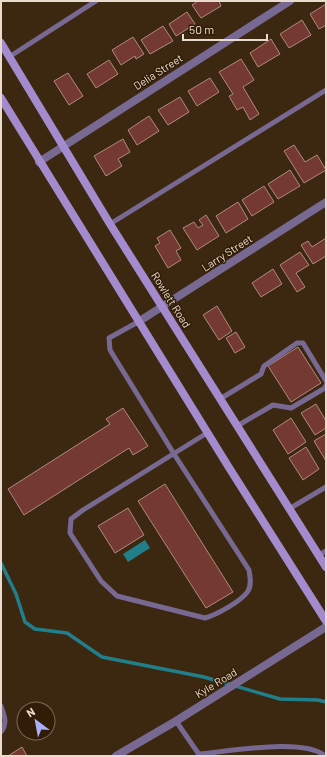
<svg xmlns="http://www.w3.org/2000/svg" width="327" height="757" viewBox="0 0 327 757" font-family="Barlow,sans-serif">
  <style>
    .water { fill: #207f8b }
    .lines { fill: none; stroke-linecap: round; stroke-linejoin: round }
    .stream { stroke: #207f8b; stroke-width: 3.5 }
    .building { fill: #743930; stroke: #af8a84 }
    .lane { stroke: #786993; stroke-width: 5 }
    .street { stroke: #786993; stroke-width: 8 }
    .secondary { stroke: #a38bcd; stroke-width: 8 }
    .labels { text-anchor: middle; stroke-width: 3; stroke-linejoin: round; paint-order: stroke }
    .street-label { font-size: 11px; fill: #e9dcce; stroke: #311d07 }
  </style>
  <rect width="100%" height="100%" fill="#3c2711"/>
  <path class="water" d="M145,540l5,8 -22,14 -5,-8z"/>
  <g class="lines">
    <path class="stream" d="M1,563l15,31 9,28 10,7 32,4 35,24 102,20 76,22 38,1 8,2"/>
  </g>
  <g class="building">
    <path d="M198,1h21l2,5 -20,12 -9,-13z"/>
    <path d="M326,4v21l-7,4 -9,-15z"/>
    <path d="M187,12l8,12 -19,12 -7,-12z"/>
    <path d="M302,20l9,15 -22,13 -9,-14z"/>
    <path d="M163,26l10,15 -23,13 -9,-14z"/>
    <path d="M133,37l11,17 -8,5 -1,-3 -14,9 -9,-15z"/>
    <path d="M271,39l9,15 -22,13 -8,-14z"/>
    <path d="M241,59l13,21 -11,7 16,27 -9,6 -7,-13 -6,3 -8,-14 4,-2 -14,-22z"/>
    <path d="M109,60l9,14 -22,14 -9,-14z"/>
    <path d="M68,73l15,23 -14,9 -15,-24z"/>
    <path d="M210,78l9,14 -22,14 -9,-15z"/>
    <path d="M180,97l9,15 -21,13 -10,-15z"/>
    <path d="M149,116l10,15 -22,14 -9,-15z"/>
    <path d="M123,139l7,13 -12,7 4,7 -16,10 -12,-20z"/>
    <path d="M294,145l11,17 12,-7 9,15 -22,13 -20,-32z"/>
    <path d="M290,170l10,16 -22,13 -10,-15z"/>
    <path d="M264,186l10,16 -22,14 -10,-16z"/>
    <path d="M238,202l10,17 -22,14 -10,-17z"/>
    <path d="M206,215l13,21 -22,14 -14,-22 11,-6 4,6 5,-3 -4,-5z"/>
    <path d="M170,230l11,18 -5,3 5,9 -13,8 -13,-22 5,-3 -3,-5z"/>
    <path d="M326,238v18l-13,8 -12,-19 7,-4 4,6z"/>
    <path d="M300,252l9,13 -13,8 9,14 -8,5 -17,-27z"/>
    <path d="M273,269l9,15 -21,13 -9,-14z"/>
    <path d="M217,306l15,25 -13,9 -16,-25z"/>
    <path d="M236,332l9,15 -10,6 -9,-15z"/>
    <path d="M298,347l23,36 -30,19 -23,-36z"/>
    <path d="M316,404l10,17v7l-11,7 -14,-22z"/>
    <path d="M123,408l25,38 -15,9 -4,-7 -105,67 -16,-26 102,-65 -4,-5z"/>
    <path d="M291,418l15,24 -18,12 -15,-24z"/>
    <path d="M326,434v27l-12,-20z"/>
    <path d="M306,447l13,22 -16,11 -14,-22z"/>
    <path d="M165,484l68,108 -27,16 -68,-107z"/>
    <path d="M128,508l16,27 -29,18 -17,-27z"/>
    <path d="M22,747l5,9h-19z"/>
  </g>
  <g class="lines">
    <g class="lane">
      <path d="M9,57l87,-56"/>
      <path d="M110,224l216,-134"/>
      <path d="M138,322l-29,16 1,12 64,104 75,116c1,7 3,15 -1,21 -6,10 -32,24 -43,27l-88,-22 -16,-15 -31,-48 1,-14 12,-9 124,-77"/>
      <path d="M220,399l41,-25 3,-8 33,-23h6l23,38"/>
      <path d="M237,426l36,-21 18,3 34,-20 1,-3"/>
      <path d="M289,509l37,-22"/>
      <path d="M319,555l7,-4"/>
      <path d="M1,706c3,9 7,17 0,26"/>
      <path d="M176,721l24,35"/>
      <path d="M199,754c28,-2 105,-17 126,2"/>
    </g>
    <g class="street">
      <path d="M39,162l251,-161"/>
      <path d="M138,322l188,-120"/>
      <path d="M116,756l60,-35 150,-94"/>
    </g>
    <g class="secondary">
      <path d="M1,43l109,181 216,343"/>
      <path d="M1,98l227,368 98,155"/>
    </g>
  </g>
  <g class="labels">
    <g class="street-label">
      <text transform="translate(158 72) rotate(-33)" y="4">Delia Street</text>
      <text transform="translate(227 253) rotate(-33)" y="4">Larry Street</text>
      <text transform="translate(171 300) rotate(58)" y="4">Rowlett Road</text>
      <text transform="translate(216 683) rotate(-31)" y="4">Kyle Road</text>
    </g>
  </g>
  <rect width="327" height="757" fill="none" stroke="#e9dcce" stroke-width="4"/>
  <g transform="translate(36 721) rotate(328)"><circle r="19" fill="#311d07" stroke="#7b6957"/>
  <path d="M0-3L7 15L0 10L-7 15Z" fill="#aab0fb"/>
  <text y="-6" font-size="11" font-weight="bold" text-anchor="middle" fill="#e9dcce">N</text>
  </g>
  <path d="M183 34v6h84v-6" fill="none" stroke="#e9dcce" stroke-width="2"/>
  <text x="189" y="34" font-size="12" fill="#e9dcce" stroke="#311d07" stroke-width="3" paint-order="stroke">50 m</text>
</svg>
